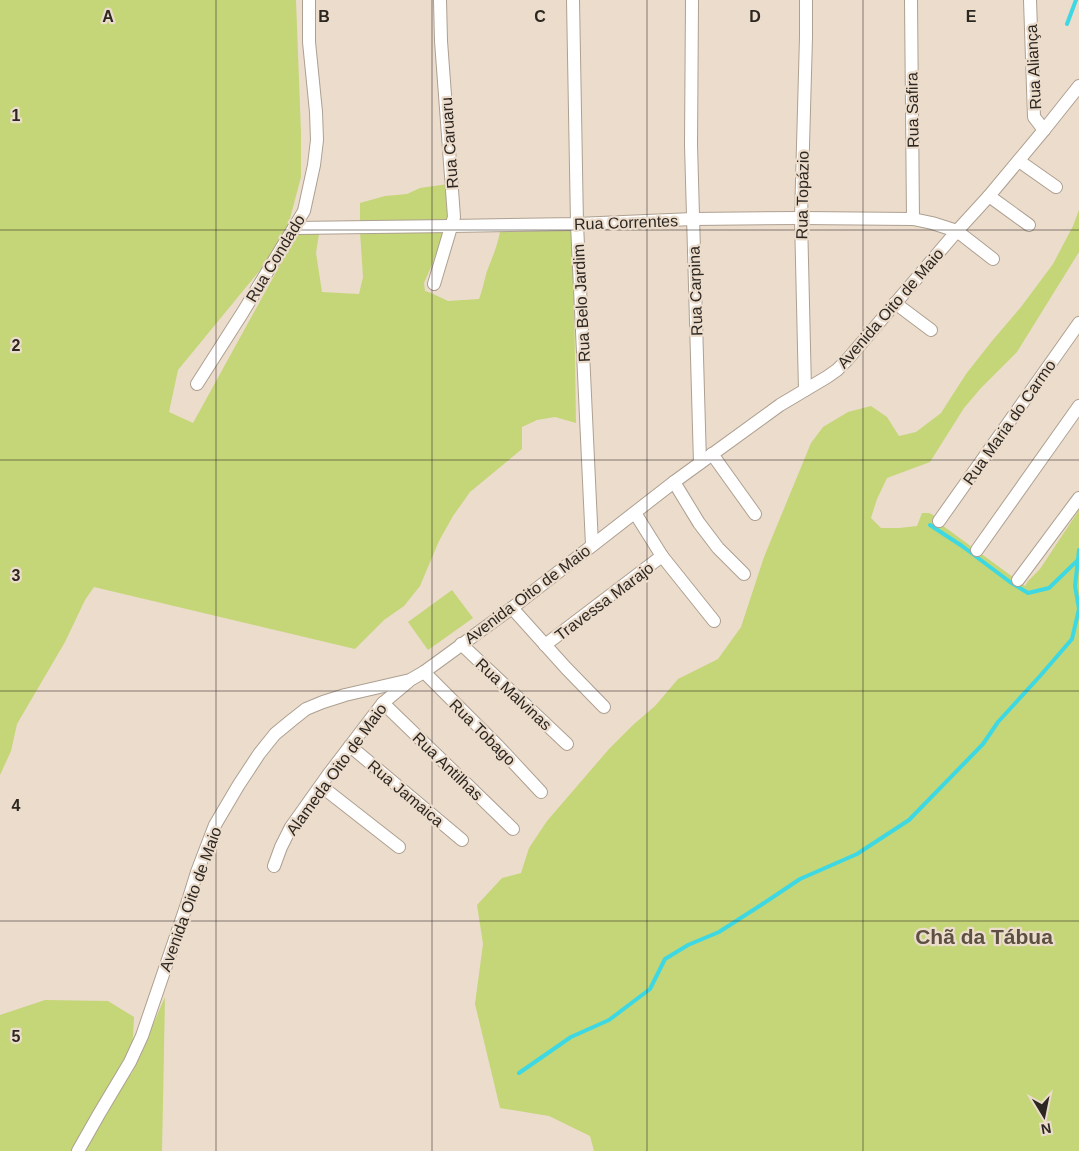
<svg xmlns="http://www.w3.org/2000/svg" width="1079" height="1151" viewBox="0 0 1079 1151" font-family="Helvetica,sans-serif">
  <style>
    .green { fill: #c4d677 }
    .lines { fill: none; stroke-linecap: round; stroke-linejoin: round }
    .stream { stroke: #3ed8e3; stroke-width: 4 }
    .street-casing { stroke: #aea091; stroke-width: 14 }
    .street { stroke: #fff; stroke-width: 12 }
    .grid { fill: none; stroke: #2c2721; stroke-width: 1; stroke-opacity: 0.55 }
    .labels { text-anchor: middle; stroke-width: 4.5; stroke-linejoin: round; paint-order: stroke }
    .street-label { font-size: 16px; fill: #2c2721; stroke: #ecdccc }
    .district-label { font-size: 21px; font-weight: bold; fill: #5c5042; stroke: #ecdccc }
    .grid-label { font-size: 16px; text-anchor: middle; font-weight: bold; fill: #2c2721; stroke: #ecdccc; stroke-width: 4.5; stroke-linejoin: round; paint-order: stroke }
  </style>
  <rect width="100%" height="100%" fill="#ecdccc"/>
  <g class="green">
    <path d="M0,0h296l5,133v44l-13,49 -18,32 -92,112 -9,42 24,11 104,-189h22l-3,19 6,39 37,2 4,-17 -3,-45v-29l25,-7 22,-2 13,-6 28,-4 2,34 -19,49 -7,16 1,8 6,2 17,8 31,-2c4,-10 5,-18 8,-28 5,-13 10,-24 13,-39l73,-2 3,193 -21,-6 -18,3 -15,7v22l-52,43 -17,24 -14,25 -19,45 -16,20 -20,14 -29,29 -261,-62 -9,13 -20,42 -48,82 -6,27 -11,24z"/>
    <path d="M1079,210v42l-62,100 -36,36 -17,20 -34,54 -43,16 -10,21 -6,19 10,10h18l18,-2 5,-13h7l6,3v4l90,66 3,-5 12,-12 39,-59v641h-485l-4,-15 -41,-20 -49,-8 -25,-104 8,-60 -6,-39 25,-27 19,-5 8,-25 18,-27 62,-72 24,-24 22,-19 23,-27 40,-20 23,-32 23,-70 47,-114 12,-16 25,-15 23,-6 16,11 12,19 17,-4 25,-19 25,-39 26,-33 29,-34 32,-43 20,-38z"/>
    <path d="M452,590l21,28 -45,32 -20,-28z"/>
    <path d="M165,997l-3,154h-162v-136l45,-15 63,1 26,16 -3,58z"/>
  </g>
  <g class="lines">
    <g class="stream">
      <path d="M1067,24l9,-24"/>
      <path d="M930,525l32,21 48,36 18,11 21,-5 29,-28"/>
      <path d="M519,1073l52,-36 38,-17 41,-31 15,-30 23,-14 31,-13 42,-27 39,-26 57,-25 52,-34 74,-76 15,-22 42,-46 32,-37 7,-30 -4,-23 4,-36"/>
    </g>
    <g class="street-casing">
      <g id="street">
        <path d="M573,0l4,224 15,321"/>
        <path d="M692,0l-1,145 9,318"/>
        <path d="M911,0l2,219"/>
        <path d="M1030,0l4,117 10,13"/>
        <path d="M1019,161l37,26"/>
        <path d="M989,196l40,29"/>
        <path d="M294,228l157,-2 126,-2 116,-5 108,-1 112,1 19,4 25,8 36,28"/>
        <path d="M434,284l20,-67 -13,-176 -1,-41"/>
        <path d="M895,303l36,27"/>
        <path d="M197,384l46,-72 61,-101 10,-46 3,-25 -1,-28 -7,-70v-42"/>
        <path d="M805,390l-4,-172 5,-181v-37"/>
        <path d="M712,454l43,60"/>
        <path d="M674,482l25,41 19,25 26,26"/>
        <path d="M635,513l27,43 52,65"/>
        <path d="M939,521l140,-198"/>
        <path d="M977,550l102,-144"/>
        <path d="M1018,580l61,-82"/>
        <path d="M512,608l54,60 38,39"/>
        <path d="M461,644l106,100"/>
        <path d="M545,645l117,-89"/>
        <path d="M424,672l75,75 42,45"/>
        <path d="M383,703l130,126"/>
        <path d="M350,746l112,94"/>
        <path d="M321,786l78,61"/>
        <path d="M274,866l7,-19 10,-20 37,-52 55,-72 25,-21"/>
        <path d="M78,1151l21,-37 31,-52 12,-26 46,-135 9,-29 18,-47 23,-39 21,-32 16,-20 17,-14 14,-11 17,-7 22,-7 65,-15 14,-8 88,-64 162,-126 106,-77 47,-28 10,-7 10,-10 110,-129 32,-35 55,-66 35,-44"/>
      </g>
    </g>
    <use href="#street" class="street"/>
  </g>
  <path class="grid" d="M216,0v1151M432,0v1151M647,0v1151M863,0v1151M0,230h1079M0,460h1079M0,691h1079M0,921h1079"/>
  <g class="labels">
    <g class="street-label">
      <text transform="translate(1033 67) rotate(-93)" y="6">Rua Aliança</text>
      <text transform="translate(912 110) rotate(-91)" y="6">Rua Safira</text>
      <text transform="translate(449 143) rotate(-94)" y="6">Rua Caruaru</text>
      <text transform="translate(802 195) rotate(-89)" y="6">Rua Topázio</text>
      <text transform="translate(626 222) rotate(-2)" y="6">Rua Correntes</text>
      <text transform="translate(275 258) rotate(-59)" y="6">Rua Condado</text>
      <text transform="translate(695 291) rotate(-92)" y="6">Rua Carpina</text>
      <text transform="translate(581 303) rotate(-93)" y="6">Rua Belo Jardim</text>
      <text transform="translate(890 308) rotate(-49)" y="6">Avenida Oito de Maio</text>
      <text transform="translate(1009 422) rotate(-55)" y="6">Rua Maria do Carmo</text>
      <text transform="translate(527 594) rotate(-37)" y="6">Avenida Oito de Maio</text>
      <text transform="translate(604 601) rotate(-37)" y="6">Travessa Marajo</text>
      <text transform="translate(514 694) rotate(43)" y="6">Rua Malvinas</text>
      <text transform="translate(483 732) rotate(45)" y="6">Rua Tobago</text>
      <text transform="translate(448 766) rotate(44)" y="6">Rua Antilhas</text>
      <text transform="translate(336 769) rotate(-54)" y="6">Alameda Oito de Maio</text>
      <text transform="translate(406 793) rotate(40)" y="6">Rua Jamaica</text>
      <text transform="translate(190 899) rotate(-70)" y="6">Avenida Oito de Maio</text>
    </g>
    <g class="district-label">
      <text x="984" y="944">Chã da Tábua</text>
    </g>
  </g>
  <g class="grid-label">
    <text x="108" y="22">A</text>
    <text x="324" y="22">B</text>
    <text x="540" y="22">C</text>
    <text x="755" y="22">D</text>
    <text x="971" y="22">E</text>
    <text x="16" y="121">1</text>
    <text x="16" y="351">2</text>
    <text x="16" y="581">3</text>
    <text x="16" y="811">4</text>
    <text x="16" y="1042">5</text>
  </g>
  <g transform="translate(1044 1116) rotate(170)" stroke="#ecdccc" stroke-width="4" paint-order="stroke">
  <path d="M0-4L9 19L0 12L-9 19Z" fill="#2c2721"/>
  <text y="-8" font-size="14" font-weight="bold" text-anchor="middle" fill="#2c2721">N</text>
  </g>
</svg>
